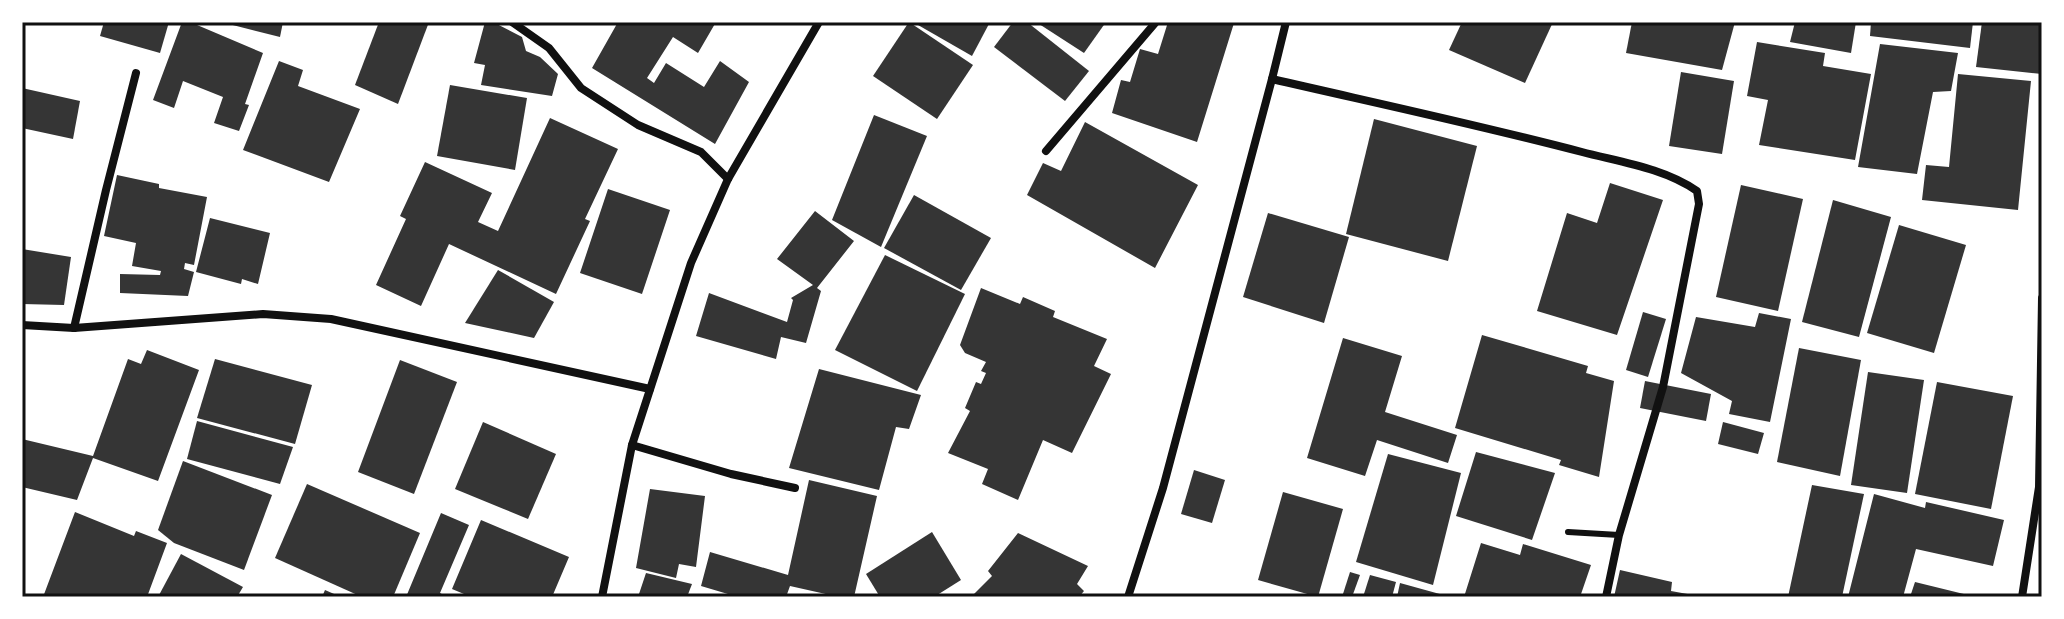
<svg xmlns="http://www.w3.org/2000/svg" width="2064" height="619" viewBox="0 0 2064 619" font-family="Raleway,sans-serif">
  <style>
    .building { fill: #353535 }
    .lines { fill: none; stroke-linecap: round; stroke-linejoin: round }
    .service { stroke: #111; stroke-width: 6 }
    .minor { stroke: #111; stroke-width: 8 }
    .neatline { fill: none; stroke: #111; stroke-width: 3 }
  </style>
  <rect width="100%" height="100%" fill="#fff"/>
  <g class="building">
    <path d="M104,22h65l-9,31 -60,-17z"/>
    <path d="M182,22h8l73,31 -18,51 4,1 -10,26 -25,-8 9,-26 -40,-16 -9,27 -21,-8z"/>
    <path d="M221,22h62l-3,15z"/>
    <path d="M379,22h50l-31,82 -43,-19z"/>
    <path d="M485,22h8l29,15 4,14 14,6 18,17 -6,22 -71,-11 4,-20 -11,-2z"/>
    <path d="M618,22h98l-18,31 -25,-16 -26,41 7,5 12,-20 38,24 16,-26 29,21 -34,62 -123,-76z"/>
    <path d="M909,22l64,43 -36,54 -64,-43z"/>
    <path d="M920,22h70l-18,34 -54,-31z"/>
    <path d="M1013,22h14l62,49 -24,30 -71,-54z"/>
    <path d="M1036,22h70l-22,31z"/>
    <path d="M1168,22l66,1 -37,119 -85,-29 9,-33 9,2 10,-33 18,5z"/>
    <path d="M1462,22h91l-28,61 -76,-33z"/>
    <path d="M1632,22h103l-13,48 -96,-17z"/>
    <path d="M1795,22h61l-5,31 -61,-11z"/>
    <path d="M1871,22h102l-3,26 -100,-12z"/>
    <path d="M1982,22h60v52l-66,-7z"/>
    <path d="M1757,42l68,11 -2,13 48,8 -16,86 -96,-15 9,-45 -21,-4z"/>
    <path d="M1880,44l78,9 -7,38 -18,1 -16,82 -59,-7z"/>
    <path d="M279,61l24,9 -5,16 62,23 -31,73 -86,-32z"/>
    <path d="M1681,72l53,9 -12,73 -53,-8z"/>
    <path d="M1958,74l73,7 -13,129 -96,-10 4,-35 23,2z"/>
    <path d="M450,85l77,13 -12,72 -78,-14z"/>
    <path d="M22,88l58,13 -7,38 -51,-11z"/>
    <path d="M874,115l53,21 -46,111 -49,-27z"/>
    <path d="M550,118l68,31 -33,70 5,2 -34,73 -107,-50 -28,62 -45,-21 30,-66 -6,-3 25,-54 67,31 -14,29 20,9z"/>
    <path d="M1374,119l103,27 -29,115 -102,-27z"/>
    <path d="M1085,122l113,63 -43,83 -128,-73 16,-32 18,8z"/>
    <path d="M117,175l42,9v4l48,9 -13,68 -9,-2 -1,6 10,3 -6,24 -68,-3v-19l40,1 1,-4 -29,-5 4,-23 -32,-7z"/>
    <path d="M1610,183l53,17 -46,135 -80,-24 30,-98 30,10z"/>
    <path d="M1741,185l62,14 -25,112 -62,-14z"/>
    <path d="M608,189l62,21 -28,84 -62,-21z"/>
    <path d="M914,195l77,43 -30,52 -77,-42z"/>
    <path d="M1833,200l58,17 -32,120 -57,-15z"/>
    <path d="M815,211l39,30 -37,47 4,3 -15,52 -25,-6 -5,22 -80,-23 13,-43 78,29 6,-22 -2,-2 22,-13 -36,-26z"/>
    <path d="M1268,213l81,24 -25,86 -81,-26z"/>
    <path d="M210,218l60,15 -12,51 -16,-5 -1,5 -45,-12z"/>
    <path d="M1899,225l67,20 -32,108 -67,-20z"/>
    <path d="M22,249l49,8 -7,48 -42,-1z"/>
    <path d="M885,255l80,39 -48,97 -82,-41z"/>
    <path d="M498,270l56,32 -20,36 -69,-15z"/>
    <path d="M981,288l39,16 3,-7 32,14 -2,6 54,22 -13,27 17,8 -39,79 -29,-13 -25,60 -36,-16 6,-15 -40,-16 22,-42 -5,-3 11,-26 5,2 5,-11 -5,-2 5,-9 -21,-9 -5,-8z"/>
    <path d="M1643,312l23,7 -18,58 -22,-7z"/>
    <path d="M1759,313l32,6 -21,103 -41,-8 3,-13 -51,-28 15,-56 59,10z"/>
    <path d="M1482,335l106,31 -2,7 28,8 -15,96 -40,-12 2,-5 -106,-32z"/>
    <path d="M1343,338l59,18 -17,56 72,23 -9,28 -71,-23 -12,36 -58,-18z"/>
    <path d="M1799,348l62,12 -21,116 -63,-14z"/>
    <path d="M147,350l52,20 -41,111 -65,-23 -16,42 -55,-13v-48l71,17 35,-97 13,5z"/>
    <path d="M215,359l97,26 -17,59 -98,-26z"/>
    <path d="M400,360l57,22 -43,112 -56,-22z"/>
    <path d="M819,369l102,26 -12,34 -13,-2 -17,63 -90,-22z"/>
    <path d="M1868,372l56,8 -17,113 -56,-8z"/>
    <path d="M1645,381l66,13 -5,27 -66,-13z"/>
    <path d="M1937,382l76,14 -22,113 -76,-15z"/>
    <path d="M197,421l96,26 -13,37 -93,-25z"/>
    <path d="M483,422l73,32 -28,65 -73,-30z"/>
    <path d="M1723,422l41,11 -6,21 -40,-10z"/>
    <path d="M1476,452l79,21 -23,67 -76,-24z"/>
    <path d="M1388,454l73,19 -28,112 -77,-23z"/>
    <path d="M183,461l89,34 -28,75 -70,-27 -16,-13z"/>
    <path d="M1194,470l31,10 -13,43 -31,-9z"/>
    <path d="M809,480l68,16 -23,101h-15l-49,-11 -4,11h-48l-37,-11 9,-34 78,23z"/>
    <path d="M307,484l113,49 -27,64h-31l-87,-39z"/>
    <path d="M1812,485l52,9 -22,103h-54z"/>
    <path d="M650,489l55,7 -9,71 -17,-3 -3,14 -40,-10z"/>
    <path d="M1283,492l60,17 -25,88 -60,-17z"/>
    <path d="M1874,494l51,14 1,-6 78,18 -11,46 -77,-17 -13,48h-55z"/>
    <path d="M75,512l59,24 2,-5 31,12 -20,54h-104z"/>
    <path d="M441,513l28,12 -29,68 7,4h-41z"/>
    <path d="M481,520l88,37 -17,40h-89l1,-3 -12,-5z"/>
    <path d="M932,532l29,48 -27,17h-54l-14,-23z"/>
    <path d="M1018,533l70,33 -11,18 7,7 -5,6h-108l21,-21 -4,-5z"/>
    <path d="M1481,543l39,12 3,-11 68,21 -11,32h-116z"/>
    <path d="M181,554l62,33 -6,10h-79z"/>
    <path d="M1620,570l52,12 -1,9 22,4v2h-79z"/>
    <path d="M1350,572l10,3 -8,22h-10z"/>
    <path d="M646,573l46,11 -5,13h-49z"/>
    <path d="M1370,575l26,7 -4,15h-29z"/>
    <path d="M1915,582l57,14v1h-62z"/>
    <path d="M1400,583l47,13 -1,1h-49z"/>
    <path d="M325,590l16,7h-19z"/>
  </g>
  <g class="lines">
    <path class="service" d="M1568,532l51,3"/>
    <g class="minor">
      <path d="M512,22l37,26 32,40 57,37 63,27 27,27"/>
      <path d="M1272,79c104,24 207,46 310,73 38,10 82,16 115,39l2,13 -36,183 -44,148 -13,62"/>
      <path d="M1046,151l110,-129"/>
      <path d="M22,325l52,3 189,-14 68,5 319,70"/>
      <path d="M74,328l32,-138 30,-117"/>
      <path d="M632,445l99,29 64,14"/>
      <path d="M602,597l30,-152 59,-182 37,-84 91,-157"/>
      <path d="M1128,597l35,-109 109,-409 14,-57"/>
      <path d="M2022,597l17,-110 3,-189"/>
    </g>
  </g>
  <rect width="2064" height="619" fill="none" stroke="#ffffff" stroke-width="48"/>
  <rect x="24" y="24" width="2016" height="571" class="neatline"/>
</svg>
